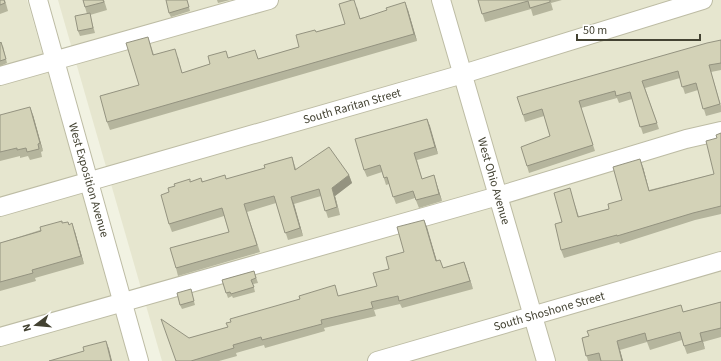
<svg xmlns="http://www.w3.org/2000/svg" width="721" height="361" viewBox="0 0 721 361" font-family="'Source Sans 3',sans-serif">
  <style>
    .residential { fill: #e6e6cf }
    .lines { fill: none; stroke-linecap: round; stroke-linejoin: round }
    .minor-casing { stroke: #bdbca4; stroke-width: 20 }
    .minor { stroke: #fff; stroke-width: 18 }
    .wall { fill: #b5b59d }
    .shaded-wall { fill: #949380 }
    .building { fill: #d3d2b7; stroke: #949380 }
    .labels { text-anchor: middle; stroke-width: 3; stroke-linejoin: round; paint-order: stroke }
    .street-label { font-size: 12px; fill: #434232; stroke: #fff }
  </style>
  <rect width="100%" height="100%" fill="#f1f2e2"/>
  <g class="residential">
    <path d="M0,0h27l104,361h-131z"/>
    <path d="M58,0h663v361h-559z"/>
  </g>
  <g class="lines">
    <g class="minor-casing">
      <g id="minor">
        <path d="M38,0l101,361"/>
        <path d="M441,0l105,361"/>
        <path d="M0,76l269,-76"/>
        <path d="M0,207l463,-133 240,-74"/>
        <path d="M0,337l498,-141 188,-57 35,-8"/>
        <path d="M377,361l344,-100"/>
      </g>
    </g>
    <use href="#minor" class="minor"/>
  </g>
  <g class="wall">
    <path d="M0,0h5l3,11 -8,3z"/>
    <path d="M83,0h21l3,10 -17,5 5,18 -15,3 -2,-5 9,-17z"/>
    <path d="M187,0l3,11 -19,6 -2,-4z"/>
    <path d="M217,0h13l-12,3z"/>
    <path d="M478,0h84l-11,3 2,7 -20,6 -2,-7 -46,13z"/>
    <path d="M357,7l3,11 48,-8 9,31 -307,89 -3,-8 32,-37 9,-48 6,18 24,2 4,16 28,-9 18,-6 31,1 40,-12 17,-15 29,-8z"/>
    <path d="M721,40v30l-10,2 10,34v6l-15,4 -8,-26 -13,4 -5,-16 -35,10 14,41 -16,5 -11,-35 -13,4 -2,-5 -36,10 14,43 -66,22 -2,-7 23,-30 -6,-20 -19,6 -2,-7z"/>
    <path d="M0,43l3,3 4,17 -7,3z"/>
    <path d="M0,115h33l10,36 -2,1 1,5 -12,3 -2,-4 -8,2v-2l-20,5z"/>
    <path d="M427,119l11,35 -21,6 5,19 12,-4 8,26 -23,7 -4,-10 -19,6 -7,-20 -3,1 -4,-13 -15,5 -3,-7z"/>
    <path d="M721,133v81l-26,6 -75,24 -1,-2 -55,16 -3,-8 1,-28 10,-26 7,21 30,-8 13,-9 21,-33 6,23 65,-16 3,-36z"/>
    <path d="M292,157l4,12 53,6 3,8 -17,13 5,19 -12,3 -7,-22 -27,8 9,32 -15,4 -12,-37 -29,9 13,40 -82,24 -2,-8 53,-36 -5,-16 -52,16 -3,-8v-32l21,-10 11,-4 2,4 24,-3 38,-11z"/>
    <path d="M424,220l13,41 6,7 21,-6 9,27 -71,19 -2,-4 -26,6 2,6 -52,12 1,3 -60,17 -1,-3 -28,8 1,3 -18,5h-43l13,-23 188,-52 12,-17 15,-17z"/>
    <path d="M62,223l7,2 6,7 9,32 -49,14 1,3 -36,10v-48z"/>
    <path d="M254,271l4,12 -5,1 2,8 -22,6 -1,-2 -4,2 -6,-18z"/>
    <path d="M192,294l3,11 -13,4 -2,-4z"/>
    <path d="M721,302v35l-18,5 2,7 -18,5 -5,-14 -32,10 -3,-8 -27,8 3,11h-35l-6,-23z"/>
  </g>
  <g class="shaded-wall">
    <path d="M405,2l3,8 9,31 -3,-7z"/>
    <path d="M30,107l3,8 10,36 -3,-8z"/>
    <path d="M427,119l3,7 8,28 -3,-7z"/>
    <path d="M640,159l3,8 8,31 -2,-7z"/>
    <path d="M349,175l3,8 -17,13 5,19 -8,-27z"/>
    <path d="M434,175l2,7 6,19 -3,-7z"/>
    <path d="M291,197l3,7 9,32 -3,-8z"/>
    <path d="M424,220l3,7 12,42 -3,-8z"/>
    <path d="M72,223l3,9 9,32 -3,-8z"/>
    <path d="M464,262l3,8 6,19 -3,-8z"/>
    <path d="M700,333l3,9 2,7 -3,-8z"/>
    <path d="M106,341l3,8 3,12h-1z"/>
    <path d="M617,341l3,9 3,11h-1z"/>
  </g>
  <g class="building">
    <path d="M0,0h4l1,3 -5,2z"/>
    <path d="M83,0h20l1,2 -19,5z"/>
    <path d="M166,0h21l2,7 -20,6z"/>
    <path d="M352,0h2l6,19 27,-9 -1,-2 19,-6 9,32 -307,88 -7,-26 39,-11 -13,-42 22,-6 5,18 22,-6 7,24 28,-9 -2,-8 18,-5 2,7 27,-8 3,9 41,-12 -3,-12 19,-5 1,2 29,-8 -6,-20z"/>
    <path d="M478,0h72v2l-20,6 -2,-7 -46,13z"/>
    <path d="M90,13l3,15 -15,3 -3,-15z"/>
    <path d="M721,40v23l-12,2 11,39 -17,5 -7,-26 -14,4 -4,-16 -36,10 15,42 -17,4 -10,-35 -14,4 -1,-5 -36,10 14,44 -66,21 -6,-19 29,-11 -8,-27 -19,6 -6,-18 190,-54z"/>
    <path d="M1,42l5,17 -6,2v-18z"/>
    <path d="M30,107l10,36 -2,1 1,5 -12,3 -1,-4 -9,2v-2l-17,4v-37z"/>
    <path d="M427,119l8,28 -21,6 8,26 12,-4 5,19 -23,6 -3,-9 -20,6 -6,-20 -3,1 -4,-13 -16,5 -9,-31z"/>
    <path d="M721,133v73l-28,7 -76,23v-1l-56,15 -6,-26 7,-2 -8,-29 16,-5 8,29 31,-8 -1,-5 14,-4 -9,-33 27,-8 9,32 65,-17 -8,-33 11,-3 -1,-3z"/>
    <path d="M329,147l20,28 -17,13 5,19 -12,4 -6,-22 -28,8 9,31 -15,5 -11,-37 -30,8 13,41 -81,23 -6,-20 59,-16 -7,-24 -53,16 -8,-29 8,-3 -1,-4 7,-2 -1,-2 16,-5v3l11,-4 1,4 23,-7 1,4 39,-11 -1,-3 28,-8 3,13z"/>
    <path d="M424,220l12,41 4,-1 3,8 21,-6 6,19 -71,20 -1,-5 -27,6 2,6 -52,12 1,4 -60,16 -1,-3 -28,8 1,3 -43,13h-15l-15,-42 28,19 39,-11 -2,-4 5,-1 -1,-3 70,-20 -1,-3 36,-11 3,11 39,-10 -4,-13 16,-4 -3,-12 18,-5 -7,-25z"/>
    <path d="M62,221v2l6,-1 1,3 3,-2 9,33 -49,14 1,3 -33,9v-39l41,-12 -1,-4z"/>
    <path d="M254,271l2,7 -5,2 3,7 -23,7 -1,-2 -4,1 -4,-13z"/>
    <path d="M191,289l3,12 -14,4 -3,-12z"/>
    <path d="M721,302v26l-21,5 2,8 -18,5 -4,-14 -33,9 -2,-8 -28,8 5,20h-21l-2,-8 -13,3 -4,-18 7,-2 -2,-5 94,-26 2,7z"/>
    <path d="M106,341l5,20h-62l35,-10 -1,-4z"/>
  </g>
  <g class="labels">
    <g class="street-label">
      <text transform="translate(352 106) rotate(-16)" y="4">South Raritan Street</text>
      <text transform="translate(89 180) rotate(74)" y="4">West Exposition Avenue</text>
      <text transform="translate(494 181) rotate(74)" y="4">West Ohio Avenue</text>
      <text transform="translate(549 311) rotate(-16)" y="4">South Shoshone Street</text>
    </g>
  </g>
  <g transform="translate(36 325) rotate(254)" stroke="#ffffff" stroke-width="3" paint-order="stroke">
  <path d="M0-3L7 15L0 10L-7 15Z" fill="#434232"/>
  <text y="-6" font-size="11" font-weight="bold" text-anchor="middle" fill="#434232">N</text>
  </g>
  <path d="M577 34v6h123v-6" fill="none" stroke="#434232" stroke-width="2"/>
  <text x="583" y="34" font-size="12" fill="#434232" stroke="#ffffff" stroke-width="3" paint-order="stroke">50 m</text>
</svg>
